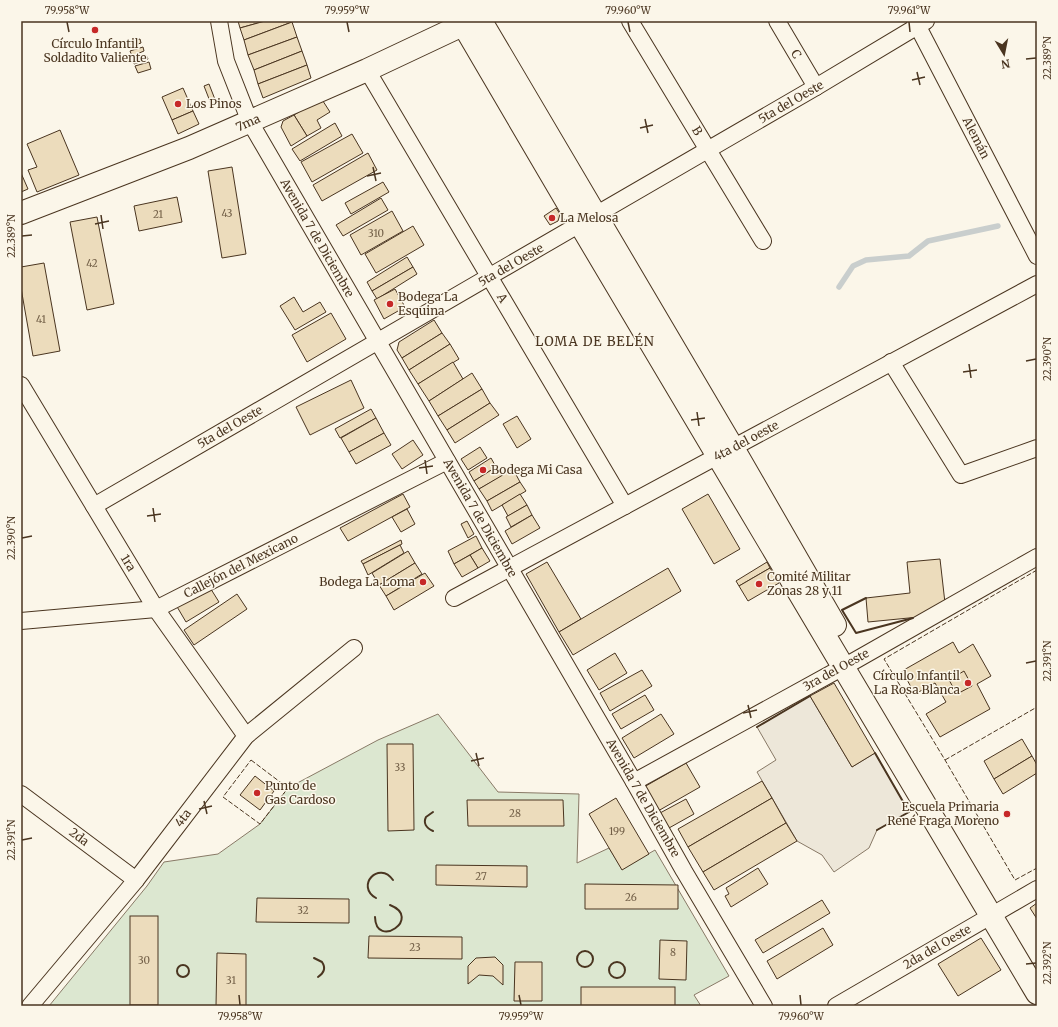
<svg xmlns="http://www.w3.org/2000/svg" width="1058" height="1027" viewBox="0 0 1058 1027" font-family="Merriweather,serif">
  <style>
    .green { fill: #dce7d0; stroke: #887966 }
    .parking { fill: #ede7d9; stroke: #887966 }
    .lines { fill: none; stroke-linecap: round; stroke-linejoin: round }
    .stream { stroke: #c9cecd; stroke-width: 5.5 }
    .building { fill: #ecdcbc; stroke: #4a3520 }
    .street-casing { stroke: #4a3520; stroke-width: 18 }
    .secondary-casing { stroke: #4a3520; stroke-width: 24 }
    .street { stroke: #fbf6e9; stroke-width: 16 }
    .secondary { stroke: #fbf6e9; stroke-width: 22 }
    .fence { stroke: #4a3520; stroke-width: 1; stroke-dasharray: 5 2; stroke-linecap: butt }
    .wall { stroke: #4a3520; stroke-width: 2 }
    .ticks { fill: none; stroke: #4a3520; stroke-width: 1.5 }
    .poi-dot { fill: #c62828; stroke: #fbf6e9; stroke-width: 1.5 }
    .labels { text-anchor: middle; stroke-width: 3; stroke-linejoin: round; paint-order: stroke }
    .number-label { font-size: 10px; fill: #725f47 }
    .poi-label { font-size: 12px; fill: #4a3520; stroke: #fbf6e9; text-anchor: start }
    .street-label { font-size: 12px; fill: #4a3520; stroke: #fbf6e9 }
    .neighbourhood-label { font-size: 13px; letter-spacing: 1px; fill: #4a3520; stroke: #fbf6e9 }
    .neatline { fill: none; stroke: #4a3520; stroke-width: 1.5 }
    .ticks-label { font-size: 10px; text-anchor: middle; fill: #4a3520 }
  </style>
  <rect width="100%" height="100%" fill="#fbf6e9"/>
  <path class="green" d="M438,714l60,78 81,2 -2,69 32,-15 13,21 33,-19 74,126 -35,19 7,11h-652l98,-120 17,-24 54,-8 42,-30 28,-36 90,-48z"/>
  <path class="parking" d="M810,696l42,71 23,-14 34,59 -32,18 -8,18 -35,24 -12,-17 -25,-14 -40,-69 19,-12 -19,-33z"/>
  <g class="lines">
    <path class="stream" d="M839,287l14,-21 13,-6 43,-4 19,-15 70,-15"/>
  </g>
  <g class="building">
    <path d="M238,21h27l-25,7z"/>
    <path d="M265,21h27v1l-48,18 -4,-12z"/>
    <path d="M292,22l5,15 -49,18 -4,-15z"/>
    <path d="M297,37l5,14 -48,19 -6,-15z"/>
    <path d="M140,39l1,4 -12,4 -2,-4z"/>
    <path d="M143,47l1,4 -12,5 -2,-5z"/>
    <path d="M302,51l5,14 -49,19 -4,-14z"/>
    <path d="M146,55l2,4 -14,5 -1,-4z"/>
    <path d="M149,62l2,7 -13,4 -3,-7z"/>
    <path d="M307,65l4,13 -48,20 -5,-14z"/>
    <path d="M209,84l7,18 -5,2 -7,-18z"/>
    <path d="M183,88l10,23 -21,9 -10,-23z"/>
    <path d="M321,98l9,14 -13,8 4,8 -14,8 -13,-21z"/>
    <path d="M193,111l6,13 -21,10 -6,-14z"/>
    <path d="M294,115l13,21 -16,10 -10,-19 2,-6z"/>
    <path d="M335,123l7,13 -42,25 -8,-12z"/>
    <path d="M60,130l19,45 -42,17 -9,-22 9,-3 -10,-23z"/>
    <path d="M352,134l11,19 -51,29 -11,-20z"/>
    <path d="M368,153l9,17 -55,31 -9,-16z"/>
    <path d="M232,167l14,87 -24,4 -14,-87z"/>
    <path d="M21,173l7,16 -7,3z"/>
    <path d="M383,182l6,10 -38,22 -6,-11z"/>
    <path d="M177,197l5,25 -43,9 -5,-25z"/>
    <path d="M381,198l7,12 -45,26 -7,-11z"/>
    <path d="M556,208l4,6 -2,7 -8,4 -6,-9z"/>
    <path d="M392,211l11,20 -42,24 -11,-20z"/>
    <path d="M97,217l17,87 -27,6 -17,-88z"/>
    <path d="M413,226l11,19 -48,28 -11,-19z"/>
    <path d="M407,257l6,10 -41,24 -5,-9z"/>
    <path d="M44,263l16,88 -27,5 -12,-68v-21z"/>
    <path d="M413,267l4,7 -40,25 -5,-8z"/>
    <path d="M395,289l10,18 -21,12 -10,-19z"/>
    <path d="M294,297l9,15 17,-10 6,10 -31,18 -15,-24z"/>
    <path d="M331,313l15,26 -39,23 -15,-27z"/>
    <path d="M434,320l8,13 -40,25 -5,-8 2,-8z"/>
    <path d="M442,333l8,11 -41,26 -7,-12z"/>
    <path d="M450,344l9,15 -41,25 -9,-14z"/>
    <path d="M453,362l10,17 -34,22 -11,-17z"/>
    <path d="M472,373l10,16 -44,27 -9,-15z"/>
    <path d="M351,380l13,28 -54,27 -14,-28z"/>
    <path d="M482,389l8,14 -43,27 -9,-14z"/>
    <path d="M490,403l9,12 -44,28 -8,-13z"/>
    <path d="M371,409l5,9 -36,20 -5,-9z"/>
    <path d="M517,416l14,23 -14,9 -14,-24z"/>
    <path d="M376,418l8,15 -35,19 -8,-14z"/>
    <path d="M384,433l7,12 -35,19 -7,-12z"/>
    <path d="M413,440l10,15 -21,14 -10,-15z"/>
    <path d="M480,447l7,11 -19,12 -7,-11z"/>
    <path d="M491,458l5,9 -22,14 -5,-9z"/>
    <path d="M496,467l6,9 -23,13 -5,-8z"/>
    <path d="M513,469l7,13 -33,19 -8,-12z"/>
    <path d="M520,482l6,9 -34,20 -5,-10z"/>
    <path d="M403,494l7,13 -62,34 -8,-13z"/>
    <path d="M520,494l7,11 -19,11 -6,-11z"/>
    <path d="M708,494l32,55 -26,15 -32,-55z"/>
    <path d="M527,505l5,10 -21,12 -5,-10z"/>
    <path d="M407,509l8,15 -14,8 -9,-15z"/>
    <path d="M532,515l8,13 -28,16 -7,-13z"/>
    <path d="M467,521l7,13 -6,4 -7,-14z"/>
    <path d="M476,536l6,12 -28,16 -6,-13z"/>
    <path d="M401,540l1,4 -39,20 -2,-3z"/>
    <path d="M400,545l4,8 -36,22 -5,-11z"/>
    <path d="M482,548l8,13 -12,7 -8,-13z"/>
    <path d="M408,551l7,12 -36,22 -7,-12z"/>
    <path d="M470,555l8,13 -16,9 -8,-13z"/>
    <path d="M940,559l5,44 -26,14 -51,5 -2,-24 44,-5 -3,-31z"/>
    <path d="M547,562l34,57 -22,13 -33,-58z"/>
    <path d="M767,562l3,6 -31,18 -3,-5z"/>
    <path d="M415,563l7,11 -36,22 -7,-11z"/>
    <path d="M668,568l13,23 -108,64 -14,-23z"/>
    <path d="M770,568l9,15 -31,18 -9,-15z"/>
    <path d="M425,573l9,13 -40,24 -8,-14z"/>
    <path d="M209,586l10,16 -33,20 -10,-17z"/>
    <path d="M237,594l10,15 -53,36 -10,-15z"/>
    <path d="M953,642l6,11 14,-9 18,32 -14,8 13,25 -50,28 -14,-23 20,-12 -11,-19 -20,11 -13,-23z"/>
    <path d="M615,653l12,20 -28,17 -12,-20z"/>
    <path d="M642,670l10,16 -42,25 -10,-18z"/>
    <path d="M964,671l8,15 -15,8 -8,-14z"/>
    <path d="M834,683l41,70 -23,14 -42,-71z"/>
    <path d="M645,695l9,15 -33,19 -9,-15z"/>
    <path d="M661,714l13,20 -40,24 -12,-20z"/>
    <path d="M1022,739l10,17 -38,23 -10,-18z"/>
    <path d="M387,744h26l1,86 -26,1z"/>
    <path d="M1032,756l5,9v8l-34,21 -9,-15z"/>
    <path d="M686,763l14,24 -42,24 -14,-24z"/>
    <path d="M255,776l19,15 -14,19 -20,-15z"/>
    <path d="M762,781l10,17 -84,49 -10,-18z"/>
    <path d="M616,798l33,56 -27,16 -33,-56z"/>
    <path d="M772,798l14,25 -83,49 -15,-25z"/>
    <path d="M686,799l8,15 -25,14 -9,-15z"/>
    <path d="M467,800h96l1,26h-96z"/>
    <path d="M786,823l11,18 -83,49 -11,-18z"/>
    <path d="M436,865l91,1v21l-91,-2z"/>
    <path d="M758,868l10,16 -37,23 -6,-11 4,-2 -3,-6z"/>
    <path d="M585,884l93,1v24h-93z"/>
    <path d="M257,898l92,1v24l-93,-1z"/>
    <path d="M822,900l8,13 -67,40 -8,-13z"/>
    <path d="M1037,903v16l-7,-11z"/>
    <rect x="130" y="916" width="28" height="89"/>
    <path d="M823,928l10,17 -56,34 -10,-18z"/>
    <path d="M369,936l93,1v22l-94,-1z"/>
    <path d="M981,938l20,32 -43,26 -20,-32z"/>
    <path d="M660,940l27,1 -1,39 -27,-1z"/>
    <path d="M217,953l29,1v52h-30z"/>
    <path d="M495,957l8,8v20l-10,-9 -14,-1 -11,9v-18l8,-8z"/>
    <path d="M515,962h27v39h-28z"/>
    <rect x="581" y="987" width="94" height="19"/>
  </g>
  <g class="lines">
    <g class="street-casing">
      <g id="street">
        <path d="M219,21l7,40 24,61 384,660 50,89 80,135"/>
        <path d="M630,21l133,220"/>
        <path d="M777,21l39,66"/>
        <path d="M915,21l122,235"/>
        <path d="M367,70l258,436"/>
        <path d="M891,362l70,113 76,-27"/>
        <path d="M21,385l135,224 90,127"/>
        <path d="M94,506l722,-419 110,-66"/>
        <path d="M454,598l583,-314"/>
        <path d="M21,621l135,-12 291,-148"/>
        <path d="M634,782l222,-122 181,-103"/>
        <path d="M21,794l115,86"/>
        <path d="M30,1006l106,-126 110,-144 108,-88"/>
        <path d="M836,1006l201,-117"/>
      </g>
    </g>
    <g class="secondary-casing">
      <g id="secondary">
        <path d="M461,21l119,203 457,769"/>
        <path d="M481,21l252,427 102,177"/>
        <path d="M21,213l168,-65 178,-78 104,-49"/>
      </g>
    </g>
    <use href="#street" class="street"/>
    <use href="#secondary" class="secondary"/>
    <g class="fence">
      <path d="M1037,570l-153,89 61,101 70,120 22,-12"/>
      <path d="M251,760l37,28 -28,36 -37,-27z"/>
      <path d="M945,760l92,-53"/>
    </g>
    <g class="wall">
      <path d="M866,598l-24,12 14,23 57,-15"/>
      <path d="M757,727l53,-31"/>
      <path d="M875,753l34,59 -32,18"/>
      <path d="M433,831c-7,-3 -10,-8 -7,-14l7,-5"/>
      <path d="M376,898c-21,-12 3,-38 17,-18"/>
      <path d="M375,917c1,33 48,1 15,-12"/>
      <circle cx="585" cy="959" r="8"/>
      <path d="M314,958l8,4c4,6 2,11 -4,15"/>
      <circle cx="617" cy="970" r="8"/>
      <circle cx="183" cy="971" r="6"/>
    </g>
  </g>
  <path class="ticks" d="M67,22l2,10M347,22l2,10M628,22l2,10M909,22l1,10M1026,59l10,-1M917,72l3,13M912,80l13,-3M645,119l3,14M640,128l13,-3M373,167l3,14M367,176l14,-3M101,215l2,14M95,224l14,-3M22,236l10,-1M1026,361l10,-2M969,364l2,14M963,372l14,-2M697,412l2,14M691,420l14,-2M425,460l2,14M419,468l14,-2M153,508l2,14M147,516l14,-2M22,538l10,-2M1026,663l10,-2M748,705l3,13M743,713l14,-3M476,753l3,13M471,761l13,-3M204,801l3,13M199,809l13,-3M22,840l10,-2M1026,964l10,-1M239,995l1,10M519,995l2,10M800,995l1,10"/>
  <g class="poi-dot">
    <circle cx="95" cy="30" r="4"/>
    <circle cx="178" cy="104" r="4"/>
    <circle cx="552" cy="218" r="4"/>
    <circle cx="390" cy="304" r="4"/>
    <circle cx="483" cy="470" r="4"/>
    <circle cx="423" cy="582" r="4"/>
    <circle cx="759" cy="584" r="4"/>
    <circle cx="968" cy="683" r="4"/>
    <circle cx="257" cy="793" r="4"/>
    <circle cx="1007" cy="814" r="4"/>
  </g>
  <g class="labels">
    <g class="number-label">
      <text x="227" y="217">43</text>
      <text x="158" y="218">21</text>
      <text x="376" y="237">310</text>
      <text x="92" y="267">42</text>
      <text x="41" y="323">41</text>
      <text x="400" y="771">33</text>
      <text x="515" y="817">28</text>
      <text x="617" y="835">199</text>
      <text x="481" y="880">27</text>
      <text x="631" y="901">26</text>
      <text x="303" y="914">32</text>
      <text x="415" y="951">23</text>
      <text x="673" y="956">8</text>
      <text x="144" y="964">30</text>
      <text x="231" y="984">31</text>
    </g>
    <g class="poi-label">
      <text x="95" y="48" text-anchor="middle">Círculo Infantil<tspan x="95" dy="14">Soldadito Valiente</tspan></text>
      <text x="186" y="108">Los Pinos</text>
      <text x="560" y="222">La Melosa</text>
      <text x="398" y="301">Bodega La<tspan x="398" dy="14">Esquina</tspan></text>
      <text x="491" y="474">Bodega Mi Casa</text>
      <text x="767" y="581">Comité Militar<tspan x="767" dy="14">Zonas 28 y 11</tspan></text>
      <text x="415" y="586" text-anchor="end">Bodega La Loma</text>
      <text x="960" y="680" text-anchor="end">Círculo Infantil<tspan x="960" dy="14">La Rosa Blanca</tspan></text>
      <text x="265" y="790">Punto de<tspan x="265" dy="14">Gas Cardoso</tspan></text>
      <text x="999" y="811" text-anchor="end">Escuela Primaria<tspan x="999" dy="14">René Fraga Moreno</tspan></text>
    </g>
    <g class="street-label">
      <text transform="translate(796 54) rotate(59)" y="4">C</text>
      <text transform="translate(791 102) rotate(-30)" y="4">5ta del Oeste</text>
      <text transform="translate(248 123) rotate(-24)" y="4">7ma</text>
      <text transform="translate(697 131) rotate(59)" y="4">B</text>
      <text transform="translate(976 138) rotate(63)" y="4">Alemán</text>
      <text transform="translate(317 238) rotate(60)" y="4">Avenida 7 de Diciembre</text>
      <text transform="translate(511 265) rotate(-30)" y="4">5ta del Oeste</text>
      <text transform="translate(502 298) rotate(59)" y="4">A</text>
      <text transform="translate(230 427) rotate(-30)" y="4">5ta del Oeste</text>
      <text transform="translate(746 441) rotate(-28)" y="4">4ta del oeste</text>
      <text transform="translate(480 518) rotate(60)" y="4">Avenida 7 de Diciembre</text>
      <text transform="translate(128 563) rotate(59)" y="4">1ra</text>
      <text transform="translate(241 566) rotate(-27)" y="4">Callejón del Mexicano</text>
      <text transform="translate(836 670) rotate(-29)" y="4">3ra del Oeste</text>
      <text transform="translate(643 798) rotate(60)" y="4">Avenida 7 de Diciembre</text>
      <text transform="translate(183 818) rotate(-53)" y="4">4ta</text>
      <text transform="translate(79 837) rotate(37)" y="4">2da</text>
      <text transform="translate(937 947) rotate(-30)" y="4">2da del Oeste</text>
    </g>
    <g class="neighbourhood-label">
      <text x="595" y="346">LOMA DE BELÉN</text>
    </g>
  </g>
  <rect width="1058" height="1027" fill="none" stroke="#fbf6e9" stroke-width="44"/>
  <g transform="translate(1004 54) rotate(170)" stroke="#fbf6e9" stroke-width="3" paint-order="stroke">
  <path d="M0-3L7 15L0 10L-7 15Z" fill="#4a3520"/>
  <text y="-6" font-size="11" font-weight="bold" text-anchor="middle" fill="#4a3520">N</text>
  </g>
  <rect x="22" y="22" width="1014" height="983" class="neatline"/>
  <g class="ticks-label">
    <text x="67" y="14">79.958°W</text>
    <text x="347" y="14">79.959°W</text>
    <text x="628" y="14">79.960°W</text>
    <text x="909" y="14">79.961°W</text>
    <text transform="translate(1047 58) rotate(-90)" y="4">22.389°N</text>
    <text transform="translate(11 236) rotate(-90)" y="4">22.389°N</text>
    <text transform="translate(1047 359) rotate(-90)" y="4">22.390°N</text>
    <text transform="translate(11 538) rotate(-90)" y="4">22.390°N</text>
    <text transform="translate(1047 661) rotate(-90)" y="4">22.391°N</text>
    <text transform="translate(11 840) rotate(-90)" y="4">22.391°N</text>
    <text transform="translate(1047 963) rotate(-90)" y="4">22.392°N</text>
    <text x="240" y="1020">79.958°W</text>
    <text x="521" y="1020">79.959°W</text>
    <text x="801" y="1020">79.960°W</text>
  </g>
</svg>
